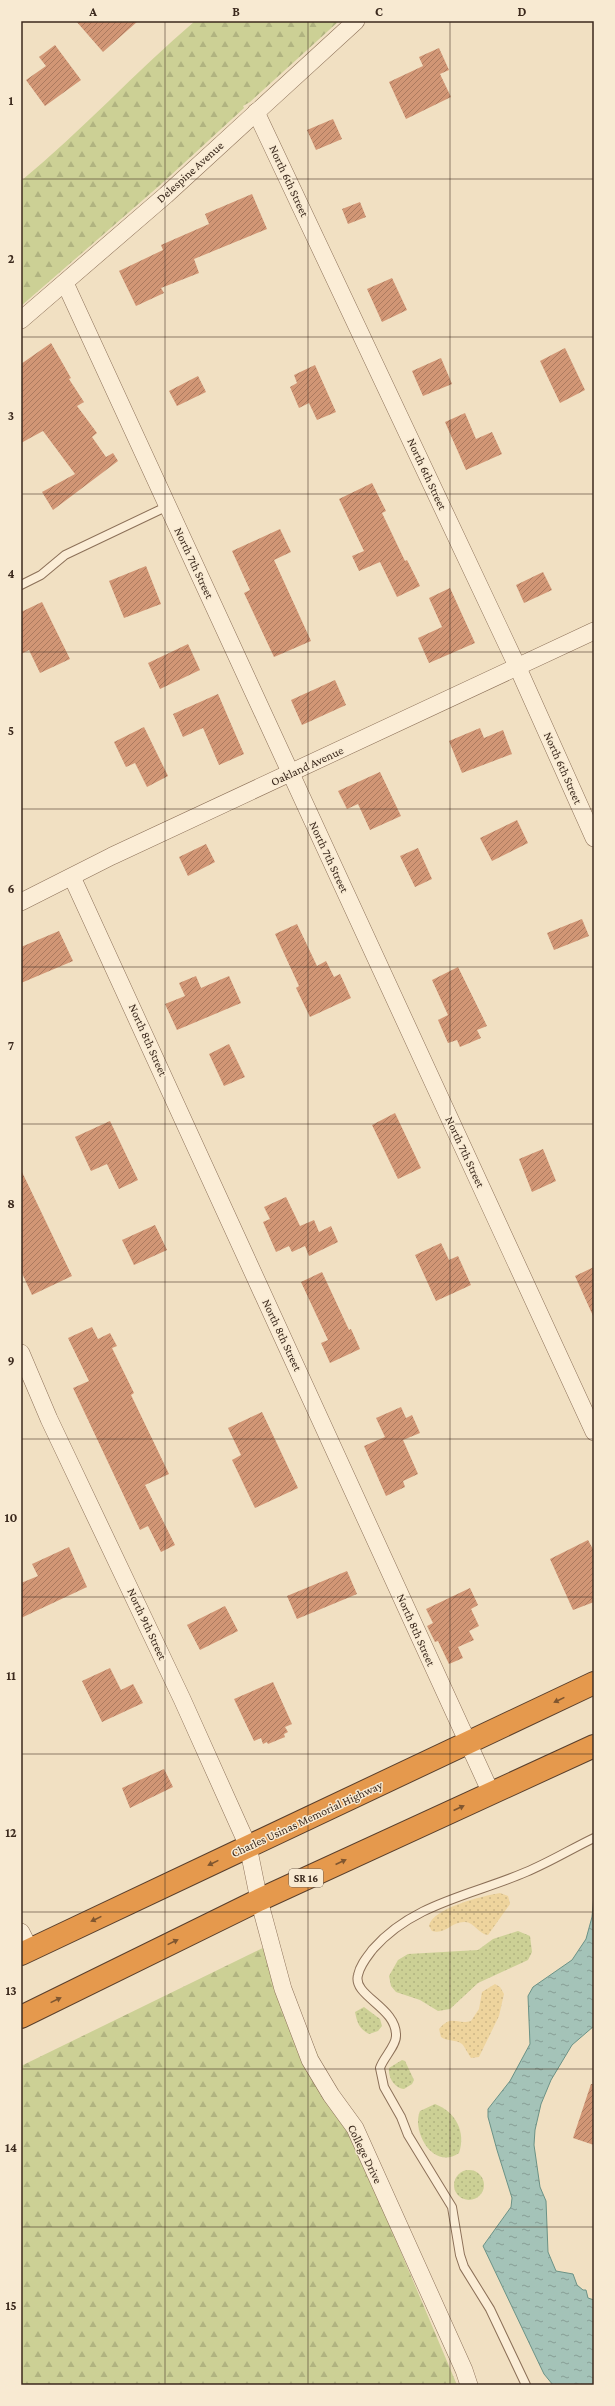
<svg xmlns="http://www.w3.org/2000/svg" width="615" height="2406" viewBox="0 0 615 2406" font-family="'Crimson Pro',serif">
  <style>
    .grass { fill: url(#grass-dots) }
    .forest { fill: url(#forest-firs) }
    .sand { fill: url(#sand-dots) }
    .water { fill: url(#water-ripples); stroke: #6b9286 }
    .building { fill: url(#building-hatch) }
    .lines { fill: none; stroke-linecap: round; stroke-linejoin: round }
    .lane-casing { stroke: #8c7058; stroke-width: 10 }
    .street-casing { stroke: #8c7058; stroke-width: 18 }
    .highway-casing { stroke: #593f2c; stroke-width: 24 }
    .lane { stroke: #fbedd6; stroke-width: 8 }
    .street { stroke: #fbedd6; stroke-width: 17 }
    .highway { stroke: #e5994d; stroke-width: 22 }
    .oneway { fill: #7f5630 }
    .grid { fill: none; stroke: #3b291d; stroke-width: 1; stroke-opacity: 0.55 }
    .labels { text-anchor: middle; stroke-width: 3; stroke-linejoin: round; paint-order: stroke }
    .shield { fill: #f8ead2; stroke: #746353; stroke-width: 1 }
    .shield-label { font-size: 11px; font-weight: bold; fill: #3b291d }
    .street-label { font-size: 12px; fill: #3b291d; stroke: #f8ead2 }
    .neatline { fill: none; stroke: #3b291d; stroke-width: 1.5 }
    .grid-label { font-size: 13px; text-anchor: middle; font-weight: bold; fill: #3b291d }
  </style>
  <defs>
    <pattern id="grass-dots" width="8" height="8" patternUnits="userSpaceOnUse"><rect width="8" height="8" fill="#ccd095"/><path d="M2 2h.1M6 6h.1" fill="none" stroke="#b0b380" stroke-width="1.8" stroke-linecap="round"/></pattern>
    <pattern id="forest-firs" width="22" height="20" patternUnits="userSpaceOnUse"><rect width="22" height="20" fill="#ccd095"/><path d="M5 1l3.5 6h-7zM16 11l3.5 6h-7z" fill="#b0b380"/></pattern>
    <pattern id="sand-dots" width="8" height="8" patternUnits="userSpaceOnUse"><rect width="8" height="8" fill="#eed49d"/><path d="M2 2h.1M6 6h.1" fill="none" stroke="#cdb687" stroke-width="1.8" stroke-linecap="round"/></pattern>
    <pattern id="water-ripples" width="26" height="14" patternUnits="userSpaceOnUse"><rect width="26" height="14" fill="#a4c3b8"/><path d="M2 4q2-2 4 0t4 0M15 11q2-2 4 0t4 0" fill="none" stroke="#879e95"/></pattern>
    <pattern id="building-hatch" width="6" height="6" patternUnits="userSpaceOnUse"><rect width="6" height="6" fill="#d19675"/><path d="M-1 1l2-2M0 6l6-6M5 7l2-2" fill="none" stroke="#ab7a5f"/></pattern>
  </defs>
  <rect width="100%" height="100%" fill="#f1e0c2"/>
  <g class="grass">
    <path d="M518,1931l12,5 2,16 -4,8 -50,23 -28,26 -12,2 -18,-11 -24,-8 -5,-6 -2,-10 9,-16 10,-6 70,-4 15,-11z"/>
    <path d="M364,2007l16,12 2,7 -4,5 -9,3c-10,-5 -12,-12 -14,-22z"/>
    <path d="M402,2060l3,1 9,19 -2,4 -8,5c-10,-1 -16,-12 -15,-21z"/>
    <path d="M435,2104c21,8 31,28 24,49 -25,18 -48,-21 -39,-42z"/>
    <circle cx="469" cy="2185" r="15"/>
  </g>
  <g class="forest">
    <path d="M195,21h144l-89,81 -7,4 1,2 -85,78 -138,120v-125c61,-50 114,-109 174,-160z"/>
    <path d="M271,1944l186,441h-436v-319z"/>
  </g>
  <g class="sand">
    <path d="M500,1893l8,3 2,8 -22,31c-10,-1 -14,-14 -24,-13 -13,0 -19,13 -32,9l-3,-5c3,-18 54,-30 71,-33z"/>
    <path d="M495,1984l5,3 4,7 -5,22 -20,41 -8,1c-3,-4 -6,-11 -9,-14 -6,-5 -14,-2 -21,-7l-2,-8c13,-15 17,-4 32,-8l8,-12 3,-17z"/>
  </g>
  <path class="water" d="M594,1895v131l-22,19 -21,35 -10,24 -6,26 -1,15 6,42 6,14 2,51 8,19 17,3 4,11 6,5h3l2,8 6,2v85h-41l-9,-11 -61,-128 28,-39 1,-9 -15,-48 -9,-33v-8l22,-28 20,-37 -2,-48 5,-9 39,-27 14,-21 6,-22z"/>
  <g class="building">
    <path d="M76,21h62l-35,31z"/>
    <path d="M55,45l26,35 -36,26 -19,-26 20,-14 -7,-9z"/>
    <path d="M439,48l10,22 -9,4 11,23 -45,22 -17,-37 34,-16 -4,-9z"/>
    <path d="M333,119l9,20 -26,11 -9,-20z"/>
    <path d="M252,194l15,35 -73,30 5,14 -38,15 3,5 -28,13 -17,-35 44,-21 -2,-5 48,-21 -4,-10z"/>
    <path d="M360,202l6,15 -18,7 -6,-15z"/>
    <path d="M392,278l15,32 -25,12 -15,-33z"/>
    <path d="M51,343l20,35 -2,1 15,23 -7,4 20,27 -5,4 14,20 7,-4 5,8 -65,49 -11,-18 33,-18 -32,-43 -22,12v-79z"/>
    <path d="M565,348l20,42 -25,13 -20,-42z"/>
    <path d="M441,358l11,26 -29,12 -11,-25z"/>
    <path d="M315,365l21,47 -19,8 -8,-17 -10,5 -9,-21 7,-4 -3,-8z"/>
    <path d="M198,376l8,16 -29,14 -8,-15z"/>
    <path d="M465,413l11,26 16,-7 10,22 -36,16 -21,-48z"/>
    <path d="M372,483l14,28 -4,2 23,48 2,-1 13,26 -23,11 -17,-35 -21,9 -7,-15 12,-5 -25,-52z"/>
    <path d="M280,529l11,23 -17,8 37,81 -37,16 -30,-64 6,-3 -18,-39z"/>
    <path d="M146,566l15,38 -37,14 -15,-37z"/>
    <path d="M543,572l9,18 -28,13 -8,-18z"/>
    <path d="M450,588l25,55 -46,20 -11,-25 24,-11 -13,-29z"/>
    <path d="M42,602l28,57 -30,14 -11,-23 -8,4v-42z"/>
    <path d="M188,644l12,26 -40,19 -12,-26z"/>
    <path d="M335,680l11,25 -44,20 -11,-25z"/>
    <path d="M218,694l26,60 -25,11 -16,-37 -20,9 -10,-23z"/>
    <path d="M144,727l24,49 -21,11 -12,-24 -9,4 -12,-25z"/>
    <path d="M480,728l4,10 19,-8 9,24 -50,19 -13,-32z"/>
    <path d="M380,772l21,44 -31,14 -12,-26 -11,5 -9,-18z"/>
    <path d="M517,820l11,23 -36,18 -12,-23z"/>
    <path d="M206,844l9,18 -27,14 -9,-19z"/>
    <path d="M418,848l14,31 -17,8 -15,-31z"/>
    <path d="M582,919l7,17 -35,14 -7,-17z"/>
    <path d="M297,924l20,42 9,-5 8,16 6,-3 11,24 -41,19 -14,-29 3,-2 -24,-52z"/>
    <path d="M59,931l14,30 -52,22v-36z"/>
    <path d="M458,967l29,59 -10,4 4,8 -21,9 -3,-7 -9,3 -10,-23 10,-5 -16,-35z"/>
    <path d="M196,976l5,12 28,-12 12,27 -64,27 -12,-26 20,-8 -6,-13z"/>
    <path d="M229,1044l16,33 -21,9 -15,-32z"/>
    <path d="M395,1113l26,55 -23,11 -26,-54z"/>
    <path d="M110,1121l28,59 -19,9 -12,-25 -16,7 -16,-34z"/>
    <path d="M543,1149l13,32 -24,11 -13,-33z"/>
    <path d="M21,1170l51,106 -40,19 -11,-24z"/>
    <path d="M286,1197l14,29 14,-6 5,12 12,-6 7,16 -29,14 -4,-10 -13,6 -3,-6 -13,6 -13,-30 7,-3 -6,-12z"/>
    <path d="M155,1225l12,25 -33,15 -12,-25z"/>
    <path d="M441,1243l8,17 9,-4 13,29 -35,16 -21,-46z"/>
    <path d="M594,1267v51l-19,-42z"/>
    <path d="M322,1272l27,58 2,-1 9,20 -30,14 -9,-20 7,-3 -27,-58z"/>
    <path d="M92,1327l6,12 12,-6 7,13 -5,2 22,45 -3,2 38,79 -24,11 30,60 -14,7 -13,-26 -8,4 -67,-142 16,-7 -21,-43z"/>
    <path d="M401,1407l5,11 6,-3 8,18 -17,7 15,34 -15,7 2,6 -19,9 -22,-50 21,-9 -9,-19z"/>
    <path d="M262,1412l36,76 -43,20 -23,-48 9,-5 -13,-27z"/>
    <path d="M588,1540l6,11v51l-21,8 -23,-51z"/>
    <path d="M69,1547l18,40 -66,31v-35l17,-7 -6,-12z"/>
    <path d="M347,1571l10,23 -60,25 -10,-23z"/>
    <path d="M470,1588l8,17 -7,4 8,17 -10,5 5,9 -16,7 5,11 -14,6 -11,-23 -3,1 -8,-16 6,-3 -7,-14z"/>
    <path d="M225,1606l13,25 -38,19 -13,-25z"/>
    <path d="M110,1668l11,22 12,-6 10,19 -41,19 -20,-41z"/>
    <path d="M273,1682l19,42 -7,3 3,5 -4,2 1,3 -17,7 -1,-2 -4,2 -2,-6 -7,3 -20,-42z"/>
    <path d="M164,1769l9,18 -43,21 -8,-20z"/>
    <path d="M591,2084h3v61l-21,-7z"/>
  </g>
  <g class="lines">
    <g class="lane-casing">
      <g id="lane">
        <path d="M21,585l20,-10 24,-20 103,-49"/>
        <path d="M526,2385l-36,-76 -26,-42 -4,-12 -8,-48 -44,-72 -7,-18 -17,-30 -4,-19c3,-10 16,-22 16,-32 1,-29 -44,-40 -38,-61 2,-10 9,-18 15,-26 40,-46 100,-54 153,-77 24,-10 45,-23 68,-34"/>
      </g>
    </g>
    <g class="street-casing">
      <g id="street">
        <path d="M256,112l262,556 76,170"/>
        <path d="M65,283l529,1149"/>
        <path d="M21,320l145,-125 190,-174"/>
        <path d="M72,877l419,916"/>
        <path d="M21,902l91,-46 482,-225"/>
        <path d="M21,1353l28,66 133,280 66,147 11,54 24,89 27,71 21,35 24,33 109,242 5,15"/>
        <path d="M21,1932l9,18"/>
      </g>
    </g>
    <g class="highway-casing">
      <g id="highway">
        <path d="M21,1954l573,-271"/>
        <path d="M21,2017l238,-117 335,-154"/>
      </g>
    </g>
    <use href="#lane" class="lane"/>
    <use href="#street" class="street"/>
    <use href="#highway" class="highway"/>
  </g>
  <defs><path id="oneway-solid" d="M-6-.8H1V-3.2L6.5 0L1 3.2V.8H-6Z"/></defs>
  <g class="oneway">
    <use href="#oneway-solid" transform="translate(559 1700) rotate(154)"/>
    <use href="#oneway-solid" transform="translate(459 1808) rotate(-25)"/>
    <use href="#oneway-solid" transform="translate(341 1862) rotate(-25)"/>
    <use href="#oneway-solid" transform="translate(213 1863) rotate(154)"/>
    <use href="#oneway-solid" transform="translate(96 1919) rotate(154)"/>
    <use href="#oneway-solid" transform="translate(173 1942) rotate(-26)"/>
    <use href="#oneway-solid" transform="translate(56 2000) rotate(-26)"/>
  </g>
  <path class="grid" d="M165,21v2364M308,21v2364M450,21v2364M21,179h573M21,337h573M21,494h573M21,652h573M21,809h573M21,967h573M21,1124h573M21,1282h573M21,1439h573M21,1597h573M21,1754h573M21,1912h573M21,2069h573M21,2227h573"/>
  <g class="labels">
    <rect class="shield" x="289" y="1869" width="34" height="18" rx="3"/>
    <g class="shield-label">
      <text x="306" y="1882">SR 16</text>
    </g>
    <g class="street-label">
      <text transform="translate(190 172) rotate(-42)" y="4">Delespine Avenue</text>
      <text transform="translate(289 181) rotate(65)" y="4">North 6th Street</text>
      <text transform="translate(427 474) rotate(65)" y="4">North 6th Street</text>
      <text transform="translate(194 563) rotate(65)" y="4">North 7th Street</text>
      <text transform="translate(307 766) rotate(-25)" y="4">Oakland Avenue</text>
      <text transform="translate(563 768) rotate(66)" y="4">North 6th Street</text>
      <text transform="translate(329 857) rotate(65)" y="4">North 7th Street</text>
      <text transform="translate(148 1040) rotate(66)" y="4">North 8th Street</text>
      <text transform="translate(465 1152) rotate(65)" y="4">North 7th Street</text>
      <text transform="translate(282 1335) rotate(65)" y="4">North 8th Street</text>
      <text transform="translate(147 1624) rotate(65)" y="4">North 9th Street</text>
      <text transform="translate(416 1630) rotate(66)" y="4">North 8th Street</text>
      <text transform="translate(307 1819) rotate(-25)" y="4">Charles Usinas Memorial Highway</text>
      <text transform="translate(365 2154) rotate(64)" y="4">College Drive</text>
    </g>
  </g>
  <rect width="615" height="2406" fill="none" stroke="#f8ead2" stroke-width="44"/>
  <rect x="22" y="22" width="571" height="2362" class="neatline"/>
  <g class="grid-label">
    <text x="93" y="16">A</text>
    <text x="236" y="16">B</text>
    <text x="379" y="16">C</text>
    <text x="522" y="16">D</text>
    <text x="11" y="105">1</text>
    <text x="11" y="263">2</text>
    <text x="11" y="420">3</text>
    <text x="11" y="578">4</text>
    <text x="11" y="735">5</text>
    <text x="11" y="893">6</text>
    <text x="11" y="1050">7</text>
    <text x="11" y="1208">8</text>
    <text x="11" y="1365">9</text>
    <text x="11" y="1522">10</text>
    <text x="11" y="1680">11</text>
    <text x="11" y="1837">12</text>
    <text x="11" y="1995">13</text>
    <text x="11" y="2152">14</text>
    <text x="11" y="2310">15</text>
  </g>
</svg>
